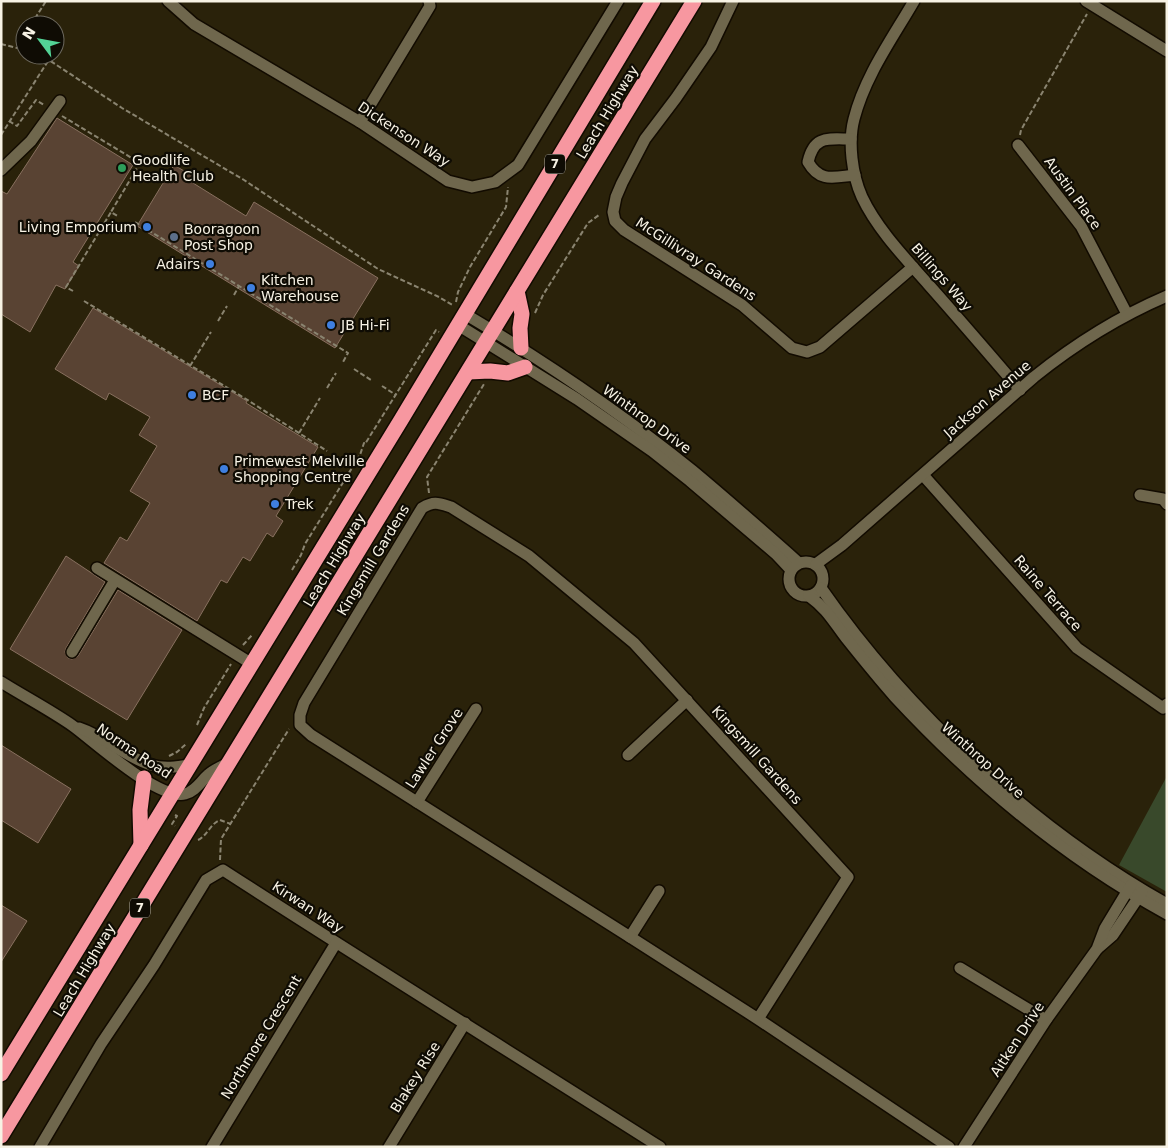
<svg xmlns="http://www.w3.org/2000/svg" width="1168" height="1148" viewBox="0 0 1168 1148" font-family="'DejaVu Sans',sans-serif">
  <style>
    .green { fill: #39492b }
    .building { fill: #594333; stroke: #88705f }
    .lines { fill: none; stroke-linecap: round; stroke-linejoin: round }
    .minor-casing { stroke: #120b00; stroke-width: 14 }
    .highway-casing { stroke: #120b00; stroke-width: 18 }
    .path { stroke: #8a8470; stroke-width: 2; stroke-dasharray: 5 2.5; stroke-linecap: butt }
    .minor { stroke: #6f674d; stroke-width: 11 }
    .highway { stroke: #f797a0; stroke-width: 15 }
    .leisure-dot { fill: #2e9e5b; stroke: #0f0c04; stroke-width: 2 }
    .shop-dot { fill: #3f7fe0; stroke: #0f0c04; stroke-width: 2 }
    .service-dot { fill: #5c6f8a; stroke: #0f0c04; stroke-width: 2 }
    .labels { text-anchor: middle; stroke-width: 4.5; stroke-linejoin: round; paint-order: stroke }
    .shield { fill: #0f0c04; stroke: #b1ada1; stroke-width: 1 }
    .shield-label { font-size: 12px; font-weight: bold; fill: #f7f2e4 }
    .street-label { font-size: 14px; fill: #f7f2e4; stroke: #0f0c04 }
    .poi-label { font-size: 14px; fill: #f7f2e4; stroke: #0f0c04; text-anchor: start }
  </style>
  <rect width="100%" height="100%" fill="#2a220a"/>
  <path class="green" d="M1167,776v116l-48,-27z"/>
  <g class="building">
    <path d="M57,118l76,47 -60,97 6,4 -14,23 -9,-4 -26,47 -29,-18v-123l6,3z"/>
    <path d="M174,165l22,13 -3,5 53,33 8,-14 124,76 -43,70 -198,-122z"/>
    <path d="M93,308l154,93 -1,2 72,44 -42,69 7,5 -10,16 -6,-4 -17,28 -7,-4 -16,26 -6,-3 -24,41 -93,-58 16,-26 7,4 23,-38 -20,-12 27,-45 -18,-11 11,-18 -41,-24 -3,7 -51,-31z"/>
    <path d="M66,556l39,26 -39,66 -1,4 3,6 4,1 6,-3 40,-66 64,40 -55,90 -117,-71z"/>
    <path d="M1,745l70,44 -33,54 -37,-23z"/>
    <path d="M1,905l26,16 -26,41z"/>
  </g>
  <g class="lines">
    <g class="minor-casing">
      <g id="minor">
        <path d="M168,1l26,23 166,98 88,59 24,6 23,-5 23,-17 100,-164"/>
        <path d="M733,1l-22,46 -35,51 -31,41 -23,44 -6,14 -3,15 2,9 9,9 118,75 50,43 15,4 13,-5 93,-80"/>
        <path d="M914,1c-22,38 -49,75 -60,118 -6,23 -2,56 8,78 15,32 43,61 66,87 31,35 62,71 92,106"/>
        <path d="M1086,1l81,50"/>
        <path d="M360,122l70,-116 -1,-5"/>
        <path d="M851,139c-23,0 -37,-4 -43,23 12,21 26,15 47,13"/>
        <path d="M1018,145l63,81 46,88"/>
        <path d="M1,170l30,-29 29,-40"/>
        <path d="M465,314c79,47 156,99 228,157 36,30 71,61 106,92"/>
        <path d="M458,325l119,74 75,52 38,30 86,73 15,16"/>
        <path d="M923,475l154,173 86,60 4,-4"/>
        <path d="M1140,495l23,4 4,5"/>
        <circle cx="806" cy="579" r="17"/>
        <path d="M816,564l26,-19 192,-168c41,-33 84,-60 133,-81"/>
        <path d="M97,568l155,96"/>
        <path d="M821,588c87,125 213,241 346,316"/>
        <path d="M809,596c18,13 24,25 37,42 16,20 32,40 49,59 79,85 170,161 272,217"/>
        <path d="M72,652l43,-72"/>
        <path d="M1,682c24,15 49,28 72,44 22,16 85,74 112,68 11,-3 15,-12 23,-19 5,-5 13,-8 20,-12"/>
        <path d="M79,728c27,9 46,29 72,37 13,4 26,2 39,0"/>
        <path d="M628,755l59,-55"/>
        <path d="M417,802l59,-93"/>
        <path d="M630,937l29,-46"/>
        <path d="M1098,948l15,-13 29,-43"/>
        <path d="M960,968l86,52"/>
        <path d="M758,1019l90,-142 -214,-234 -105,-87 -78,-49c-13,-4 -17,-6 -29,1l-118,195 -4,12v10l11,10 319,202 128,82 191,128"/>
        <path d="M40,1147l61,-103 53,-79 52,-85 17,-10c145,94 291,184 437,277"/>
        <path d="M212,1147l124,-204"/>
        <path d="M389,1147l76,-124"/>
        <path d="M964,1147l82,-127 51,-71 8,-21 26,-43"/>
      </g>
    </g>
    <g class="highway-casing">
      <g id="highway">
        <path d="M517,291l5,23 -2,14 1,20"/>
        <path d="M468,372l22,-1 18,2 17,-6"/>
        <path d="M141,845l-1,-35 4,-32"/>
        <path d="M1,1074l400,-654 252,-419"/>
        <path d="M1,1136l693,-1135"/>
      </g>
    </g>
    <g class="path">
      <path d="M31,25l15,-24"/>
      <path d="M1,44l24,6"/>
      <path d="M18,49l7,-13"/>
      <path d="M37,55l12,5 73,48 122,72 134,89 61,28 15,9"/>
      <path d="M62,116l78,47 -29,49 8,5"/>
      <path d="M9,121l8,5 19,-26 8,5"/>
      <path d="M1,135l47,-74"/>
      <path d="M1020,135l1,-5 66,-116"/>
      <path d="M135,222l213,131 -5,9h1"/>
      <path d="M73,291l-7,-4 45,-75"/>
      <path d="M234,295l5,-9"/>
      <path d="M84,301l162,98 81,52"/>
      <path d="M456,302l2,-10 12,-25 36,-60 2,-20"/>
      <path d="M535,313l8,-18 45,-72 11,-8"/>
      <path d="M218,321l9,-15"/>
      <path d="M190,366l21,-34"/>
      <path d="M354,369l17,11"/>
      <path d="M382,386l14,9"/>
      <path d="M327,388l9,-15"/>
      <path d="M299,433l21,-35"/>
      <path d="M338,458l15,8"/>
      <path d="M429,493l-2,-16 57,-93"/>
      <path d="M292,570l9,-15 4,-11 55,-89 4,-12 1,1 71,-114 3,2"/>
      <path d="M243,645l10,-11"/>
      <path d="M197,725l7,-17 27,-44"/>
      <path d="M169,756l8,-4 9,-8"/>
      <path d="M175,815l2,1 -5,8 3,2"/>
      <path d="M198,840c9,-4 12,-16 22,-20l11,4"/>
      <path d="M220,860l1,-21 68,-110"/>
    </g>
    <use href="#minor" class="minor"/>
    <use href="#highway" class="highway"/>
  </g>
  <circle class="leisure-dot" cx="122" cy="168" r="5"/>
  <g class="shop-dot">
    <circle cx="147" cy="227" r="5"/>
    <circle cx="210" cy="264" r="5"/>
    <circle cx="251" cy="288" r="5"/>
    <circle cx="331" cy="325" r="5"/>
    <circle cx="192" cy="395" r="5"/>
    <circle cx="224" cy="469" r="5"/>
    <circle cx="275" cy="504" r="5"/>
  </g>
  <circle class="service-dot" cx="174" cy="237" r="5"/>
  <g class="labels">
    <g class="shield">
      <rect x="545" y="154.5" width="20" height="19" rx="4"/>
      <rect x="130" y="898.5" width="20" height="19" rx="4"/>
    </g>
    <g class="shield-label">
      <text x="555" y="168">7</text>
      <text x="140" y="912">7</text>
    </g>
    <g class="street-label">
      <text transform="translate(607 112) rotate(-59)" y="5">Leach Highway</text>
      <text transform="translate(404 134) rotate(33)" y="5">Dickenson Way</text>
      <text transform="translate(1073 193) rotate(54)" y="5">Austin Place</text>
      <text transform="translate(696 259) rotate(33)" y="5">McGillivray Gardens</text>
      <text transform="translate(942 277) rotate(49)" y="5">Billings Way</text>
      <text transform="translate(987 399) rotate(-41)" y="5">Jackson Avenue</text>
      <text transform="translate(647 419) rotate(36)" y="5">Winthrop Drive</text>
      <text transform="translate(334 560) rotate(-59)" y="5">Leach Highway</text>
      <text transform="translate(373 560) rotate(-59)" y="5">Kingsmill Gardens</text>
      <text transform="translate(1048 593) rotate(49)" y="5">Raine Terrace</text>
      <text transform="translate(434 748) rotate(-57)" y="5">Lawler Grove</text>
      <text transform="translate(134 751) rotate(34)" y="5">Norma Road</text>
      <text transform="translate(757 755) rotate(48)" y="5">Kingsmill Gardens</text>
      <text transform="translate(983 760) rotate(42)" y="5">Winthrop Drive</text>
      <text transform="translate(308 907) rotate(33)" y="5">Kirwan Way</text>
      <text transform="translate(84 970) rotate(-59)" y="5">Leach Highway</text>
      <text transform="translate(261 1037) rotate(-59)" y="5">Northmore Crescent</text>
      <text transform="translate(1017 1039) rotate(-57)" y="5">Aitken Drive</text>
      <text transform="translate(415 1077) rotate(-58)" y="5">Blakey Rise</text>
    </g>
    <g class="poi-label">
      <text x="132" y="165">Goodlife<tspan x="132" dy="16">Health Club</tspan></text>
      <text x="137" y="232" text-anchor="end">Living Emporium</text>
      <text x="184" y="234">Booragoon<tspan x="184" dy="16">Post Shop</tspan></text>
      <text x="200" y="269" text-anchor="end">Adairs</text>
      <text x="261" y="285">Kitchen<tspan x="261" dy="16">Warehouse</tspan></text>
      <text x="341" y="330">JB Hi-Fi</text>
      <text x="202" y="400">BCF</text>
      <text x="234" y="466">Primewest Melville<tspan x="234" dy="16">Shopping Centre</tspan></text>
      <text x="285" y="509">Trek</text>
    </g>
  </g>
  <rect width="1168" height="1148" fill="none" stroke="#f7f2e4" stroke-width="5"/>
  <g transform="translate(40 40) rotate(302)"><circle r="24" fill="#0f0c04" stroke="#6c685e"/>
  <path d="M0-4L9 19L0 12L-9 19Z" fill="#53d396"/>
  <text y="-8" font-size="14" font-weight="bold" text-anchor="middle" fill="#f7f2e4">N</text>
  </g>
</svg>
